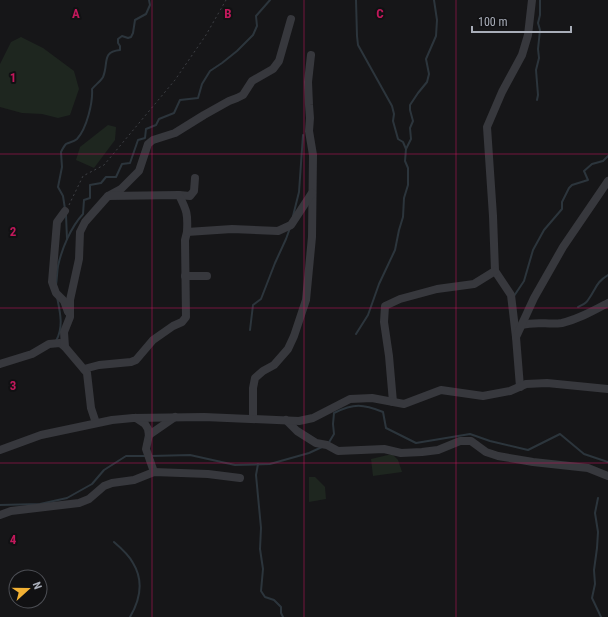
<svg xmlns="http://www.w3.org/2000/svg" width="608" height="617" viewBox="0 0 608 617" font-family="'Roboto Condensed',sans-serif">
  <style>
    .green { fill: #1e261f }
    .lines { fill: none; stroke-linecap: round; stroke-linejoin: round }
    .stream { stroke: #2c353c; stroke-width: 2 }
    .path { stroke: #3d3f44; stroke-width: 1; stroke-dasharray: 2 3; stroke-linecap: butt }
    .minor { stroke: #37383d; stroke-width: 8 }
    .grid { fill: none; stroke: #c2185b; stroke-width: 1; stroke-opacity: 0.55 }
    .grid-label { font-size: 13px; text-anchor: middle; font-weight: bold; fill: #c2185b; stroke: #111113; stroke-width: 4; stroke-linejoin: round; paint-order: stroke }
  </style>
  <rect width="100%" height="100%" fill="#161618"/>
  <g class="green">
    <path d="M21,37l22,11 31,23 5,18 -9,26 -12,3 -16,-4 -20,-1 -22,-6v-43l11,-22z"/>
    <path d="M108,125l8,2 -1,13 -21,28 -18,-8 4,-13z"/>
    <path d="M392,454l6,6 4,12 -29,4 -2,-17z"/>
    <path d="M309,477h6l10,10 1,12 -17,3z"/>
  </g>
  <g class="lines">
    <g class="stream">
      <path d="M537,100l1,-5 -2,-25 3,-12 -1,-9 2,-19 -2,-7 2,-8v-15"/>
      <path d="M406,149l5,-10 -1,-11 3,-7 -3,-11v-5l8,-12 9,-11 2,-8 -3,-15 10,-23 1,-16 -3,-20"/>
      <path d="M65,209l-2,-13 -5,-9 4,-20 -1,-15c1,-2 3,-6 5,-8 3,-2 8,-2 11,-5 10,-11 16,-37 15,-50 3,-4 9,-8 11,-12 6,-14 -2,-25 17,-27v-4l-2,-3v-4l4,-3 6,2 3,-1 2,-4 2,-13 11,-6 4,-9 -1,-5"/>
      <path d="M66,215l1,24"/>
      <path d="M293,216l6,-24 4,-57"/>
      <path d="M56,285c1,-6 1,-13 2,-19 4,-18 13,-39 25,-52l1,-14 6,-2v-13l11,-2 5,-6h10l6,-13 8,-1 8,-23 7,-2 1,-9 10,-4 3,-6 15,-6 6,-13 18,-2 4,-14 8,-13 12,-8 15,-12 16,-16 4,-9 -1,-10 14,-16"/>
      <path d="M514,296l10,-15 9,-31 11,-20 18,-21v-7l7,-14 3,-3 16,-5 -4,-9 8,-7 11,-3 5,-5"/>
      <path d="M578,307c3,-2 8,-3 10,-7 8,-11 8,-18 20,-25"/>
      <path d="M250,330l3,-25 8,-6 14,-36 11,-24 4,-11"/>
      <path d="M356,334l12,-19 11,-31 16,-34 4,-20 4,-13 1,-19 4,-13v-17l-3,-7 1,-12 -3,-7 -5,-3 -5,-18 1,-7 -2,-8 -34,-61 -1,-9 -1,-36"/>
      <path d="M56,341c8,-14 4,-29 1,-44"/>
      <path d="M328,444l6,-10 -1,-10 1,-11c20,-10 29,-9 49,-1l3,16 30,15 54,-9 20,7 38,9 32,-16 24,20 24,8"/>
      <path d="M151,456l39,-1 45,10 35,-1 39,-11 13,-6"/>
      <path d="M258,464l-2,11 5,53 -1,21 3,20 -2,22 4,6 9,3 7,7v6l2,4"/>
      <path d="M598,498l-3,15 3,19 -1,16 -3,22 1,14 -3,14 9,19"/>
      <path d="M0,505l40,-1 27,-6 25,-14 12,-14 22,-14h20"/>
      <path d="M114,542c7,6 15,13 19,21 11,18 7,37 -3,54"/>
    </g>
    <path class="path" d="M69,205l14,-29 21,-11 71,-85 31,-45 20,-35"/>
    <g class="minor">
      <path d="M179,195l11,1 4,-5 1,-13"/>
      <path d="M108,196l13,-7 18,-18 9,-27 5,-4 22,-7 29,-18 25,-14 8,-3 6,-3 9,-14 21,-12 6,-8 12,-42"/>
      <path d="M65,211l-8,11 -5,60 4,11 8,8 4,11"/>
      <path d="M185,276h22"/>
      <path d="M522,325c14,-4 27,0 40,-2 17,-4 31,-12 46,-20"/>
      <path d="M516,337l-5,-42 -16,-24 -2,-55 -6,-89 15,-35 20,-37 6,-20 4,-35"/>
      <path d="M0,364l32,-10 17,-10 11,-1 5,4"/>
      <path d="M84,369l15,-4 32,-3 5,-2 17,-20 20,-14 9,-4 4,-5 -1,-77 2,-8"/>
      <path d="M520,387l-4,-50 18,-39 29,-51 45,-66"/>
      <path d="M393,402l-4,-46 -5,-34 1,-16 15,-7 37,-10 37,-5 21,-13"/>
      <path d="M136,418l9,6 3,5 1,6 -3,14 8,23"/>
      <path d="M253,418v-30l2,-10 8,-7 11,-6 14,-16 6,-13 12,-36 6,-63 1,-82 -4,-24 1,-13 -1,-13 -1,-23 3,-27"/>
      <path d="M286,420l11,11 19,12 11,2 11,6 46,-2 17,4 21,-1 16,-2 22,-9h11l15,11 12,4 35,6 55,6 20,8"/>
      <path d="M96,423l-5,-15 -4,-35 -22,-26 -1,-15 6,-15v-17l9,-41 1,-27 5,-10 23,-26 71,-1c8,16 9,19 8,37l45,-3 46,2 13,-6 21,-32"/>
      <path d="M149,435l26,-18"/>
      <path d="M0,450l41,-15 71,-15 21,-2 71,-1 95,4 14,-3 37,-19 22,-1 32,6 37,-14 42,6 27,-5 16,-7 21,-1 61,6"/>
      <path d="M0,515l11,-4 68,-8 10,-4 15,-13 8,-3 22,-3 20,-8 54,2 32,4"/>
    </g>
  </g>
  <path class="grid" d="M152,0v617M304,0v617M456,0v617M0,154h608M0,308h608M0,463h608"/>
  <g class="grid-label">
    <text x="76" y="18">A</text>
    <text x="228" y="18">B</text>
    <text x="380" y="18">C</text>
    <text x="13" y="82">1</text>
    <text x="13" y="236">2</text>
    <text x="13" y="390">3</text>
    <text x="13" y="544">4</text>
  </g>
  <g transform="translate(28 589) rotate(69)"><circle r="19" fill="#111113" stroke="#4d4f55"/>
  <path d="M0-3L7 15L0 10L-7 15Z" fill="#f2b134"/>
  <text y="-6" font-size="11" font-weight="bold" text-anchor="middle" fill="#a8adb8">N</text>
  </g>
  <path d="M472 26v6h99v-6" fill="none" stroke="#a8adb8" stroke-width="2"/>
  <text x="478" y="26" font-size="12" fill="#a8adb8" stroke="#111113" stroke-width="3" paint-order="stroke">100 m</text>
</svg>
